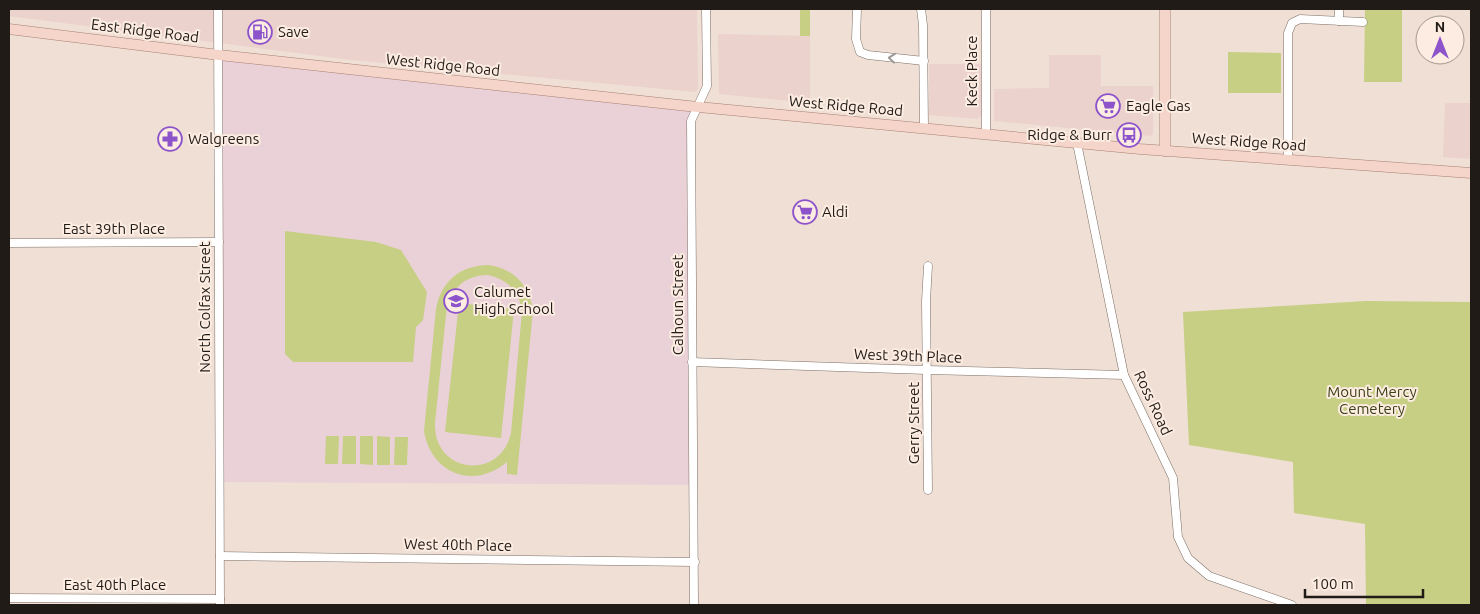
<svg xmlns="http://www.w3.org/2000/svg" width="1480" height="614" viewBox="0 0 1480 614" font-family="Ubuntu,sans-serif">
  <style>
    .commercial { fill: #ebd2cc }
    .education { fill: #ead1d7 }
    .green { fill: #c6cf83; fill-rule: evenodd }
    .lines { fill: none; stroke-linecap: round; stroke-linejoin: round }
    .minor-casing { stroke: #7d6f66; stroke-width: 9 }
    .major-casing { stroke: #a78174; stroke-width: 11 }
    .minor { stroke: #fff; stroke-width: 8 }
    .major { stroke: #f5d4ca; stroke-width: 10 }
    .oneway { stroke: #9b9897 }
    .labels { text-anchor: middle; stroke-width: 4; stroke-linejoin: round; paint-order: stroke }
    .street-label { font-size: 15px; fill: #211b17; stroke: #fcece1 }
    .poi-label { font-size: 15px; fill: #211b17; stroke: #fcece1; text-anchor: start }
    .park-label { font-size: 15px; fill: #3b4016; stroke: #fcece1 }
  </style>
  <rect width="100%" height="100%" fill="#efdfd4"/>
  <g class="commercial">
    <path d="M9,9h688l1,80 -3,3 -344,-32 -342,-44z"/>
    <path d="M718,34l92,2v67l-91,-9z"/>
    <path d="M1049,55h52v31h52v48l-2,2 -157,-15v-32l55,-1z"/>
    <path d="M929,64h52v52l-4,3 -48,-4z"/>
    <path d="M1445,103h26v56l-28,-2z"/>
  </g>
  <path class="education" d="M219,55l479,52 -7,14 3,364 -474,-3z"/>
  <g class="green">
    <rect x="800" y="9" width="10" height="27"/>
    <path d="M1365,9h37v73h-38z"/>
    <path d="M1228,52l53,1v40h-53z"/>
    <path d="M285,231l91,11 25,8 26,42 -4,28 -7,7 -3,35h-120l-8,-8z"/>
    <path d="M489,265c25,4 40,20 44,45l-16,165 -10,-1v-12c-33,28 -76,12 -83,-31l12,-122c5,-28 25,-44 53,-44zM488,275c19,4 31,16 34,36l-11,122c-11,49 -78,40 -76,-10l11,-108c3,-24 17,-40 42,-40z"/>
    <path d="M1366,301l105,1v303h-105l-1,-81 -71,-11 -1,-51 -104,-17 -6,-133z"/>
    <path d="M459,303l55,6 -13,129 -56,-6z"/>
    <path d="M326,436h13l-1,28h-13z"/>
    <path d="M343,436h13v28h-14z"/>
    <path d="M360,436h13v29l-13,-1z"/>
    <path d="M377,436l13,1v28h-13z"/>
    <path d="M395,437h13l-1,28h-13z"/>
  </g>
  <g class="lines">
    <g class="minor-casing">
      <g id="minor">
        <path d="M218,9l2,596"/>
        <path d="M857,9l-1,30 4,13 8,3 56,6"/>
        <path d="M921,9l2,16 1,103"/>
        <path d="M1339,21v-12"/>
        <path d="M986,134v-125"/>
        <path d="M1077,143l47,232 49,103 5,59 10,21 21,18 83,29"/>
        <path d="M1288,160v-127l4,-10 8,-4 63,3"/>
        <path d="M9,243l210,-1"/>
        <path d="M692,362l235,8 197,5"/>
        <path d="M928,490l-2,-189 2,-35"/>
        <path d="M220,556l475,6"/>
        <path d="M9,598l211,1"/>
        <path d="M694,605l-3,-484 16,-35 -1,-77"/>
      </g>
    </g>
    <g class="major-casing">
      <g id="major">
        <path d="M9,29l210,26 469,51 452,43 331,24"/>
        <path d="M1165,151v-142"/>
      </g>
    </g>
    <use href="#minor" class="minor"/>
    <use href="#major" class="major"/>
  </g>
  <defs><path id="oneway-chevron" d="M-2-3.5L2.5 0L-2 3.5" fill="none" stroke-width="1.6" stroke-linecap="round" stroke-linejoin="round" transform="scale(1.25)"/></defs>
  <use class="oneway" href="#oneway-chevron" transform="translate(892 58) rotate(-174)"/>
  <defs>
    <g id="fuel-ring" transform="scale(1.25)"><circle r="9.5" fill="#fcece1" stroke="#8c53ca" stroke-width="1.5"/><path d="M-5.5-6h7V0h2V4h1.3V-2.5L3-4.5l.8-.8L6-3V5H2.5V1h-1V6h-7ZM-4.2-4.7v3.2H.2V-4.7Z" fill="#8c53ca"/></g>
    <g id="supermarket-ring" transform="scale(1.25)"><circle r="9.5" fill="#fcece1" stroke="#8c53ca" stroke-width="1.5"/><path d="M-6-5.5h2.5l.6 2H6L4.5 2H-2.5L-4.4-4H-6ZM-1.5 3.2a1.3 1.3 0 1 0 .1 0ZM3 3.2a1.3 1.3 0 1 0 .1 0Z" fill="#8c53ca"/></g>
    <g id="bus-ring" transform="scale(1.25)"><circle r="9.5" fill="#fcece1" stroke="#8c53ca" stroke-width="1.5"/><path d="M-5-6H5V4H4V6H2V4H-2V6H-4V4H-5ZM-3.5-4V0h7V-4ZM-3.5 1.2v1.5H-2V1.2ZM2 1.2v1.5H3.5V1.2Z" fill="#8c53ca"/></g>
    <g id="pharmacy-ring" transform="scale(1.25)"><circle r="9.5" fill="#fcece1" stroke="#8c53ca" stroke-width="1.5"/><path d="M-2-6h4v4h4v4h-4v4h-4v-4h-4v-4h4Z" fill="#8c53ca"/></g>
    <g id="school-ring" transform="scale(1.25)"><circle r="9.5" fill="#fcece1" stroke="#8c53ca" stroke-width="1.5"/><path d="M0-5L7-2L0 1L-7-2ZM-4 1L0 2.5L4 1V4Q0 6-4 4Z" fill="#8c53ca"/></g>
  </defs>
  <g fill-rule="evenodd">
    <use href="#fuel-ring" x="260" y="32"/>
    <use href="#supermarket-ring" x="1108" y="106"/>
    <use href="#bus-ring" x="1129" y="135"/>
    <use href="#pharmacy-ring" x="170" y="139"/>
    <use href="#supermarket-ring" x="805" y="212"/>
    <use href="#school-ring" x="456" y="301"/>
  </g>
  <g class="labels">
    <g class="street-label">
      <text transform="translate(145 31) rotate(7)" y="5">East Ridge Road</text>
      <text transform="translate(443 65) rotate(6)" y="5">West Ridge Road</text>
      <text transform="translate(972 71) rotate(-90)" y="5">Keck Place</text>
      <text transform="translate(846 106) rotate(5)" y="5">West Ridge Road</text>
      <text transform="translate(1249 142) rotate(4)" y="5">West Ridge Road</text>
      <text x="114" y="234">East 39th Place</text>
      <text transform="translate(678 305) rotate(-90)" y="5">Calhoun Street</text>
      <text transform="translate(205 307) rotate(-90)" y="5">North Colfax Street</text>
      <text transform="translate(908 356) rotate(2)" y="5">West 39th Place</text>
      <text transform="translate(1153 403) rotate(65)" y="5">Ross Road</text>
      <text transform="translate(914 423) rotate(-90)" y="5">Gerry Street</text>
      <text transform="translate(458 545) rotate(1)" y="5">West 40th Place</text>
      <text x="115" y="590">East 40th Place</text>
    </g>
    <g class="poi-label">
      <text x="278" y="37">Save</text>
      <text x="1126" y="111">Eagle Gas</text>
      <text x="1112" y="140" text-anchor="end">Ridge &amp; Burr</text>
      <text x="188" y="144">Walgreens</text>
      <text x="822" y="217">Aldi</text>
      <text x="474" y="297">Calumet<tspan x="474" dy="17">High School</tspan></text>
    </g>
    <g class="park-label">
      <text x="1372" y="397">Mount Mercy<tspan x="1372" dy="17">Cemetery</tspan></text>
    </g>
  </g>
  <rect width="1480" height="614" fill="none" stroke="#211b17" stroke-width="20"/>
  <g transform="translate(1440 40)"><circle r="24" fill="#fcece1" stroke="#a49890"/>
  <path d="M0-4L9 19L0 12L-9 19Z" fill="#8c53ca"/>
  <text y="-8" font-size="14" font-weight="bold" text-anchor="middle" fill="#211b17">N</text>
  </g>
  <path d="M1305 589v8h118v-8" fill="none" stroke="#211b17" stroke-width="2.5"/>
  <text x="1312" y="589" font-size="15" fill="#211b17" stroke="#fcece1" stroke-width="4" paint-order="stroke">100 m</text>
</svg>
